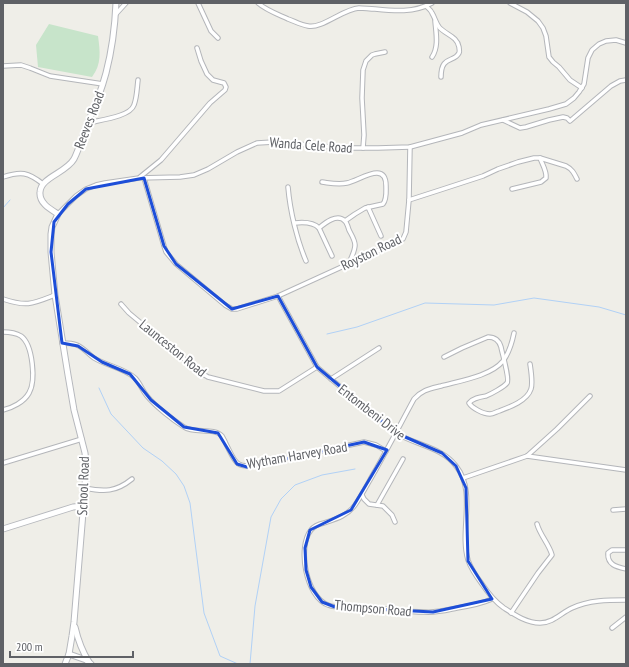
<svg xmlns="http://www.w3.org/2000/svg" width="629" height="667" viewBox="0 0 629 667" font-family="'PT Sans Narrow',sans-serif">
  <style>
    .grass { fill: #c7e4ca }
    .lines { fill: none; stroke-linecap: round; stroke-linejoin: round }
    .stream { stroke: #b1d1f6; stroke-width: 1 }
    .street-casing { stroke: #b4b6ba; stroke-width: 5.5 }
    .secondary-casing { stroke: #b6b8bd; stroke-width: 7 }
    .street { stroke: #fff; stroke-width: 3.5 }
    .secondary { stroke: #fff; stroke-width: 5 }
    .marked { fill: none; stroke: #1d4ed8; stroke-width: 3; stroke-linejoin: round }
    .labels { text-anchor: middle; stroke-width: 4; stroke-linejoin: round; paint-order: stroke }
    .street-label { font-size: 14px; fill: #5f6166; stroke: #fff }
  </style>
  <rect width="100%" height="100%" fill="#efeee8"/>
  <path class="grass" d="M49,24l49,12c2,15 4,28 -6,41l-54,-10 -2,-22z"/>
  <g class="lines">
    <g class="stream">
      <path d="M3,208l7,-8"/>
      <path d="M327,334l30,-7 68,-24 69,2 40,-7 65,9 27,8"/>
      <path d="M99,388l12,26 32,34 19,13 14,13 8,12 6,17 14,110 16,43 18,8"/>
      <path d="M250,664l5,-58 16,-89 10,-18 14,-14 27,-10 33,-6"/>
    </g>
    <g class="street-casing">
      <g id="street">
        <path d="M198,3l13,28 7,7"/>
        <path d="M258,3c8,7 19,11 30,16 6,2 13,6 20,7 14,3 35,-17 51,-18 5,0 11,1 16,1 19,2 39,4 57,-6"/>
        <path d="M510,3l17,9 11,9 5,7 3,8 3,21 4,5 6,5 11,13 12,8"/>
        <path d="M426,6c2,2 5,4 6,7 3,5 4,10 7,14 7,8 18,9 20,20 0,2 1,4 0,6 -5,10 -18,2 -18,24"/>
        <path d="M116,14l10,-11"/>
        <path d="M432,57c7,-10 4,-24 3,-36"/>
        <path d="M3,66l18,-1 9,3 20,8 53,8"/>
        <path d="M503,120l17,8 6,-1 23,-7 14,-3 4,1 3,3 41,-35 9,-5 6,-1"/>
        <path d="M88,123c11,-3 42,-6 46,-18 3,-8 3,-17 4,-25"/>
        <path d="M363,148l1,-13 -2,-37 1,-28 3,-9 6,-6 3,-1 10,-2"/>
        <path d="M3,177c18,-6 25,-5 40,7"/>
        <path d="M140,177l21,-17 49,-57 15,-13 1,-3 -2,-4 -11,-3 -6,-6 -6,-13 -4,-13"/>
        <path d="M144,178l20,68 2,6 10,12 49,41 7,4h5l41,-13 39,71 14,12 65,54c19,12 46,14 60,33 21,26 3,64 12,94 3,9 8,16 14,24 6,9 12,17 22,24 11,7 23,15 36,15 13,0 21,-10 32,-15 17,-8 36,-8 54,-8"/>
        <path d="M322,182c8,1 16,3 25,1 12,-2 39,-23 39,3 0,6 1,13 -3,18l-18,4 -10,6 -10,7"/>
        <path d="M288,187c2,24 9,53 18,74"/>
        <path d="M512,189l29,-7 5,-4c1,-7 -4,-14 -6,-20"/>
        <path d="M409,200l31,-10 43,-14 15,-7 20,-7 16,-4h6l26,8c6,3 8,7 11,13"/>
        <path d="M368,207l13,29"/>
        <path d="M58,214l18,-18 10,-7 10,-4 9,-2 34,-5 41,-1 14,-2 14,-6 29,-17 20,-9 17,-1 70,6h34l32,-1 52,-14 19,-8 68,-16 17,-5 8,-6 5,-6 5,-8 4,-26 4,-8 7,-6 7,-3 10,-1 10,3"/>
        <path d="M295,223c9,-1 18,-1 24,5l13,28"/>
        <path d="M319,228c6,-5 18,-15 26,-7 2,2 3,6 4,9 2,4 6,10 6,15 0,6 -4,13 -6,18"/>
        <path d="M278,296l125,-57 3,-7 3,-32 1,-53"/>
        <path d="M3,299c24,8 29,5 52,-4"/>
        <path d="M121,304l8,9 72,60 7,4 56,14h15l38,-24"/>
        <path d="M3,332c6,0 13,1 18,4 12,9 15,45 8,57 -5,9 -17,15 -26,17"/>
        <path d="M62,343c5,0 10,0 15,2 7,3 11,9 17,13 13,8 30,10 41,20 5,5 7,12 12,18 8,10 26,24 37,31 10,7 30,0 38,9 1,2 3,5 4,8 9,17 9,25 30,21l108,-23 12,3 10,6"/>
        <path d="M444,357l18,-9 26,-11c7,0 11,3 13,10 1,6 9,32 6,36 -3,4 -16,11 -21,13 -6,1 -13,2 -17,7 3,5 14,11 21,11 3,0 6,-2 9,-3 11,-4 28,-10 32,-22 2,-6 0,-18 -1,-25"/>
        <path d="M331,379l48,-31"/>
        <path d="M527,456l99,14"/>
        <path d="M3,463l79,-24"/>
        <path d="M463,478l64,-22 30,-27 33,-33"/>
        <path d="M85,488c19,4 31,4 47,-9"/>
        <path d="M362,495l2,4 5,5 14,2 9,9 3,7"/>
        <path d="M377,505l26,-46"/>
        <path d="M613,510l13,-1"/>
        <path d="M626,550h-14l-4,3c-1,12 9,14 18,16"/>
        <path d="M492,599c-11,5 -22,7 -35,9 -10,2 -21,5 -32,4 -22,0 -43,-5 -64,-5 -10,0 -23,2 -33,-2 -22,-8 -31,-58 -17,-75 3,-4 8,-6 13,-7 12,-4 23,-7 31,-18 7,-10 13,-22 20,-34 13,-23 26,-48 39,-72 8,-9 15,-10 27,-13 18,-5 50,-10 62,-25 6,-8 9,-18 11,-28"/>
        <path d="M511,613l27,-40 14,-18c-3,-11 -12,-20 -15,-31"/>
        <path d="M612,628l14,-11"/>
      </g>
    </g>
    <g class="secondary-casing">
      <g id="secondary">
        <path d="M3,529l70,-22 10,-1"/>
        <path d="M75,627c3,13 7,24 14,35"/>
        <path d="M65,664l4,-10"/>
        <path d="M91,664l-5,-4 -17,-6 3,-18 2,-14 11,-134 1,-26 -1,-9 -11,-43 -6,-35 -13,-80 -4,-43v-18l1,-7 6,-13c-8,-5 -19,-11 -18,-22 1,-15 26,-19 34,-33 5,-10 8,-21 12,-32 8,-18 15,-35 20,-54 6,-23 9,-47 10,-70"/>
      </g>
    </g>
    <use href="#street" class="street"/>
    <use href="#secondary" class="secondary"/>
  </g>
  <path class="marked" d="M144,178l20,68 12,18 56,45 46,-13 39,71 79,66 46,20 14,13 10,22 2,73 24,38 -59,13 -98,-5 -13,-5 -11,-15 -5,-17 -1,-22 5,-18 41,-20 36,-60 -23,-8 -117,25 -10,-3 -19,-31 -34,-6 -33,-27 -21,-26 -28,-12 -24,-16 -16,-3 -11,-91 3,-30 14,-18 18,-15z"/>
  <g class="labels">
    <g class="street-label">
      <text transform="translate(89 120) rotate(-69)" y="5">Reeves Road</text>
      <text transform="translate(311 145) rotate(4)" y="5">Wanda Cele Road</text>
      <text transform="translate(371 252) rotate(-26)" y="5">Royston Road</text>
      <text transform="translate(173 348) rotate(39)" y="5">Launceston Road</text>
      <text transform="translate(372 412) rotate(38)" y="5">Entombeni Drive</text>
      <text transform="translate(297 455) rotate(-10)" y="5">Wytham Harvey Road</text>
      <text transform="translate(83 486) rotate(-88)" y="5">School Road</text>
      <text transform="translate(373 608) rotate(5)" y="5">Thompson Road</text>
    </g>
  </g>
  <rect width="629" height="667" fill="none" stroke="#5f6166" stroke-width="8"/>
  <path d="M10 651v6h123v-6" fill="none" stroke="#5f6166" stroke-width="2"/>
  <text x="16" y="651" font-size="12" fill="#5f6166" stroke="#ffffff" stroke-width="3" paint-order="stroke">200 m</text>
</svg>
